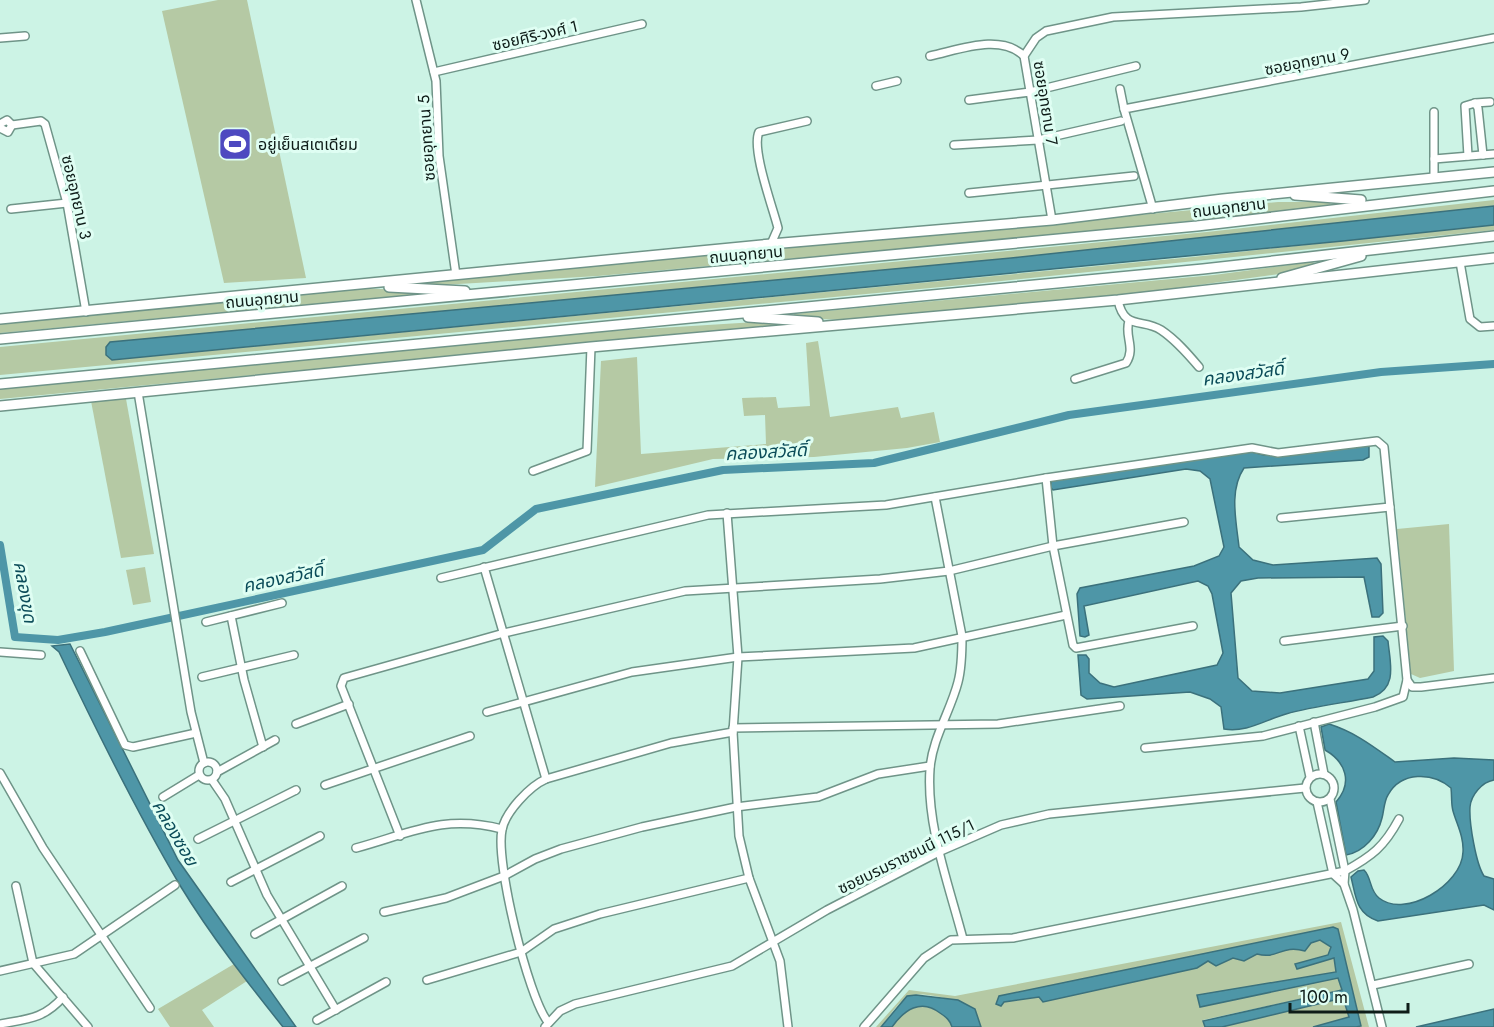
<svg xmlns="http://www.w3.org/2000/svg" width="1494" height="1027" viewBox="0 0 1494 1027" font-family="Jost,'Noto Sans Thai',sans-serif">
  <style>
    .green { fill: #b5c9a4 }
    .water { fill: #4e96a7; stroke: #3b717c; stroke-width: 1.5 }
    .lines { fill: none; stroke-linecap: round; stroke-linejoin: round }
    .canal { stroke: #4e96a7; stroke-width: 8 }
    .street-casing { stroke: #6f9488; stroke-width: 10 }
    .secondary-casing { stroke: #6f9488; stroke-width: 12 }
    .street { stroke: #fff; stroke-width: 7 }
    .secondary { stroke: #fff; stroke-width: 9 }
    .labels { text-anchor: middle; stroke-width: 6; stroke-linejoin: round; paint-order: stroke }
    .street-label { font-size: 16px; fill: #0e1c18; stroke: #dffef3 }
    .poi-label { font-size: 16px; fill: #0e1c18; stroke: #dffef3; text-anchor: start }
    .water-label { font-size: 18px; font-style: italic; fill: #0a4b58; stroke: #dffef3 }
  </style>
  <rect width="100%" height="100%" fill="#ccf3e5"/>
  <g class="green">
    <path d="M218,0h29l59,278 -82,5 -62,-272z"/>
    <path d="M1494,200v6l-483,52 -747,70 -158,19v8l6,5 1081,-103 301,-32v5l-521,54 -973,91v-28l1207,-115z"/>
    <path d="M1278,202h52l1,4 -266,28 -467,42 -174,10v-4z"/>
    <path d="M1312,262l9,3 -26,7 -163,22 -287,26 -52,-2 1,-4 420,-39z"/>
    <path d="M360,288l62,3v3l-422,39v-11z"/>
    <path d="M756,322h36v2l-792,75v-11l611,-57z"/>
    <path d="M818,341l12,76 68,-10 3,11 33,-6 6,30 -33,6 -93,9 -101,2 -118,28 6,-126 36,-4 4,97 125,-10 -1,-29 -21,1 -2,-18 34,-1 2,11 32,-2 -4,-63z"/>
    <path d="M126,399l28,155 -33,4 -30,-157z"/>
    <path d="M1449,524l5,147 -34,7 -9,-4 -14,-145z"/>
    <path d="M145,567l6,35 -18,3 -7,-35z"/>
    <path d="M1341,922l28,105h-13l5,-2 -23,-96 -334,73 35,-5 4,5 154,-34 11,-7 8,5 17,-8 11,3 13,-7 23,-2 10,-5 15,4 6,-8 9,-3 11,8 -3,7 -33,9 2,5 37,-11 2,14 -138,23 2,12 139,-30 3,13 -139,30 2,7h-224l-6,-18c-13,-7 -56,-21 -69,-11 -10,7 -18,20 -25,29h-5l33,-37 46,6z"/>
    <path d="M234,964l13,17 -45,29 12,17h-44l-12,-18z"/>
    <path d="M1344,998l5,19 -36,10h-91z"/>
    <path d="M917,1006c14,0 31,6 35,21h-60l8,-12z"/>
  </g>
  <g class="water">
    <path d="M1494,206v19l-151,16 -1231,119 -6,-5v-8l4,-5 901,-84z"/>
    <path d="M1369,445v12l-6,3 -119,8c-15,22 -8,52 -5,79l14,13 20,5 104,-7 4,6 2,49 -4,4h-7l-8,-40 -106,1 -17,3 -10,12 7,85 14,13 28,2 88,-14 6,-8v-34l9,-1 5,5c2,22 10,46 -15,56 -29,6 -59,9 -87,17 -21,6 -40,19 -62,15l-3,-22 -11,-8 -20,-7 -103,7 -6,-4 -3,-40h8l3,4v14l11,10 14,4 103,-22 6,-12 -11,-59 -4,-8 -10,-5 -114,25 5,29 -4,2 -5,-1 -3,-42 3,-6 114,-22 25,-10 5,-9 -14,-68 -10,-8 -14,-2 -133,21 -3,-3 2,-8 200,-27 12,3z"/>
    <path d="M70,644l108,216 118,167h-13c-36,-45 -72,-91 -102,-140 -45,-76 -84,-155 -122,-235l-7,-6z"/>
    <path d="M1329,724c26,8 45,23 66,38l59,-4 40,2v20c-12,2 -23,15 -24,27 -1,16 6,57 14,69l10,3v31l-10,-5 -106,16c-22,-7 -22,-24 -27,-44l7,-6 6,-1c8,8 5,20 15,28 26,21 83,-13 84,-46 1,-15 -6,-27 -10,-41 -2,-7 -1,-15 -2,-23 -18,-16 -50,-17 -63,7 -4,6 -4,16 -6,23 -4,17 -18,34 -36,37l-10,-53c17,-19 10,-40 -11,-52l-4,-23z"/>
    <path d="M1333,927l5,2 23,97 -5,1h-43l36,-10 -6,-19 -121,29h-17l-2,-6 139,-31 -4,-12 -138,29 -3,-12 139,-23 -2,-14 -37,11 -2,-5 33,-9 3,-8 -11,-7 -9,3 -6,8c-24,-7 -27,9 -48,3l-13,7 -11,-3 -17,8 -8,-5 -11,7 -154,34 -4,-5 -35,5 -3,4 -5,-2 3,-8z"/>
    <path d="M916,995l42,5 17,9 6,18h-29c-2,-7 -6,-10 -12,-14 -19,-15 -36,-3 -48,14h-11l26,-31z"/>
    <path d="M1494,1009v18h-78z"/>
  </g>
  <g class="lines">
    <path class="canal" d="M0,545l15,92 43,3 47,-8 378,-82 53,-41 187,-39 151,-7 195,-48 312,-43 113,-8"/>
    <g class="street-casing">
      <g id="street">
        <path d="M416,0l20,81 3,75 17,119"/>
        <path d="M0,38l25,-2"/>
        <path d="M930,56c29,-6 70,-23 94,0"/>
        <path d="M434,72l208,-48"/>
        <path d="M876,86l21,-5"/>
        <path d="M1120,89l4,20"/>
        <path d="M969,100l61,-8 106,-26"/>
        <path d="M1475,103l15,-1"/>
        <path d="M1434,112v65"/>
        <path d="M0,124l7,-4 5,5 -4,7 -8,-4"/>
        <path d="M12,125l29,-4 4,3 22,79 19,109"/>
        <path d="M954,145l84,-5 83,-19"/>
        <path d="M1468,156l-3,-50 10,-3 3,5 5,47"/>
        <path d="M1434,159l60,-5"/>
        <path d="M969,193l165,-17"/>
        <path d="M11,209l56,-6"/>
        <path d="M1153,209l-29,-100 370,-71"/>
        <path d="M1052,220l-28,-164 12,-18 10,-7 67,-14 188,-10 64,-7"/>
        <path d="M771,244l7,-16c-5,-20 -27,-79 -19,-96l48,-11"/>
        <path d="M1460,262l10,57 10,8 14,-1"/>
        <path d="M1118,300c6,31 25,18 43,30 15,10 27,24 38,37"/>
        <path d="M1075,379l51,-16c10,-15 -2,-27 3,-42"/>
        <path d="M138,392l53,320 13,51"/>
        <path d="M533,471l54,-20 4,-104"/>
        <path d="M1046,478l7,68 20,99 3,3 117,-22"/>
        <path d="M935,497l27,139c0,15 0,31 -4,46 -7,28 -26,57 -28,87 -4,56 19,116 33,170"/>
        <path d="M727,513l11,144 -5,75 6,104 10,42 31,83 8,66"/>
        <path d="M1281,518l109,-11"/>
        <path d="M484,567l62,212"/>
        <path d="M441,578l267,-63 178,-10 160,-27 206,-30 26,5 99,-12 7,6 23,233 5,7h9l73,-9"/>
        <path d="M231,616l13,64 19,67"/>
        <path d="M206,622l76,-19"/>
        <path d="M1284,641l119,-15"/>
        <path d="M80,651l45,94 8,2 63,-14"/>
        <path d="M0,652l41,3"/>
        <path d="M202,677l92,-22"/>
        <path d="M487,712l145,-40 106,-15 176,-9 152,-33"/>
        <path d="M1314,722l10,52"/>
        <path d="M296,724l53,-20"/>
        <path d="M1299,726l11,51"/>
        <path d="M733,728l265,-4 122,-18"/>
        <path d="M1145,748l118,-12 112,-29 28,-10 4,-17"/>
        <circle cx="208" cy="771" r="9"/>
        <path d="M217,772l58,-32"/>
        <path d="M0,773l43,75 107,160"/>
        <circle cx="1320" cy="788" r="14"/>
        <path d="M212,780l13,19 42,96 69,115"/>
        <path d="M325,785l145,-49"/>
        <path d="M163,797l36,-22"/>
        <path d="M1317,802l16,72 11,10 1,-13 -15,-72"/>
        <path d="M400,836l-59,-150 3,-8 160,-45 181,-42 195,-12 69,-8 104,-25 131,-24"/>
        <path d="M198,839l98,-49"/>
        <path d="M356,848c55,-15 87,-34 146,-19"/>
        <path d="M231,882l89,-46"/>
        <path d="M1344,884l9,26 29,117"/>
        <path d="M16,886l17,77 55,64"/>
        <path d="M384,912l62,-14 58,-22 31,-17 26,-10 81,-22 94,-20 82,-10 60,-23 52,-8"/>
        <path d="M255,934l87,-48"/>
        <path d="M0,971l74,-17 101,-69"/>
        <path d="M427,980l94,-28 33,-23 46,-15 149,-36"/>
        <path d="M282,981l82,-43"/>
        <path d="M1373,985l96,-21"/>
        <path d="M317,1020l69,-38"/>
        <path d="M548,1022c-20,-25 -53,-161 -46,-192 3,-18 28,-44 44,-51l125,-36 62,-11"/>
        <path d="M0,1024c27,-5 44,-5 63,-27"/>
        <path d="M545,1027l15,-16 15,-7 157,-38 95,-56 114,-59 60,-26 48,-11 256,-26"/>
        <path d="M864,1027l60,-69 27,-18 62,-2 332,-67c27,-15 39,-24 54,-52"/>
      </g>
    </g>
    <g class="secondary-casing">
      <g id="secondary">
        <path d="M1295,195l66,5"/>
        <path d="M1282,278l79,-22"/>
        <path d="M389,287l76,4"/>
        <path d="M748,317l70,5"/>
        <path d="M0,319l771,-75 281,-24 171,-21 271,-27"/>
        <path d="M0,339l1197,-113 297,-35"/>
        <path d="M0,384l1203,-115 291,-33"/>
        <path d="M0,406l591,-59 527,-47 376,-42"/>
      </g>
    </g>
    <use href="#street" class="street"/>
    <use href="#secondary" class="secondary"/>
  </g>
  <defs>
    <g id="stadium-square" transform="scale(1.725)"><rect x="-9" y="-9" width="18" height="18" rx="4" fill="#4e49c0" stroke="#dffef3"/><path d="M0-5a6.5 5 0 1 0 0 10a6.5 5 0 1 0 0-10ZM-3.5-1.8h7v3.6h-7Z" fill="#fff"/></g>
  </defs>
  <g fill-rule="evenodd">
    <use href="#stadium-square" x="235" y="144"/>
  </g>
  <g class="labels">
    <g class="street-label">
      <text transform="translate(535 35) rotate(-13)" y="6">ซอยศิริ-วงศ์ 1</text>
      <text transform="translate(1307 61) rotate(-11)" y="6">ซอยอุทยาน 9</text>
      <text transform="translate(1046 103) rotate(81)" y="6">ซอยอุทยาน 7</text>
      <text transform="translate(426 138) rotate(-94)" y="6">ซอยอุทยาน 5</text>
      <text transform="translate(77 197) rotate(77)" y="6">ซอยอุทยาน 3</text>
      <text transform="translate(1229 207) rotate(-7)" y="6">ถนนอุทยาน</text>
      <text transform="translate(746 254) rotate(-5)" y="6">ถนนอุทยาน</text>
      <text transform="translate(262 299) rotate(-5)" y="6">ถนนอุทยาน</text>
      <text transform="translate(906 856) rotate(-26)" y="6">ซอยบรมราชชนนี 115/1</text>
    </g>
    <g class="poi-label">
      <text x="258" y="150">อยู่เย็นสเตเดียม</text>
    </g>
    <g class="water-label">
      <text transform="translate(1243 374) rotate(-8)" y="6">คลองสวัสดิ์</text>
      <text transform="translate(766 452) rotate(-3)" y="6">คลองสวัสดิ์</text>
      <text transform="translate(283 578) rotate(-12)" y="6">คลองสวัสดิ์</text>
      <text transform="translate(25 592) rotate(80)" y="6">คลองขุด</text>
      <text transform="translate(175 833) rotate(60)" y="6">คลองซอย</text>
    </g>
  </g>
  <path d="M1290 1003v9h118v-9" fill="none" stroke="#0e1c18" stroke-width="3"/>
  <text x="1299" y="1003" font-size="18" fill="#0e1c18" stroke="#dffef3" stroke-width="4.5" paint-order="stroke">100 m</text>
</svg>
